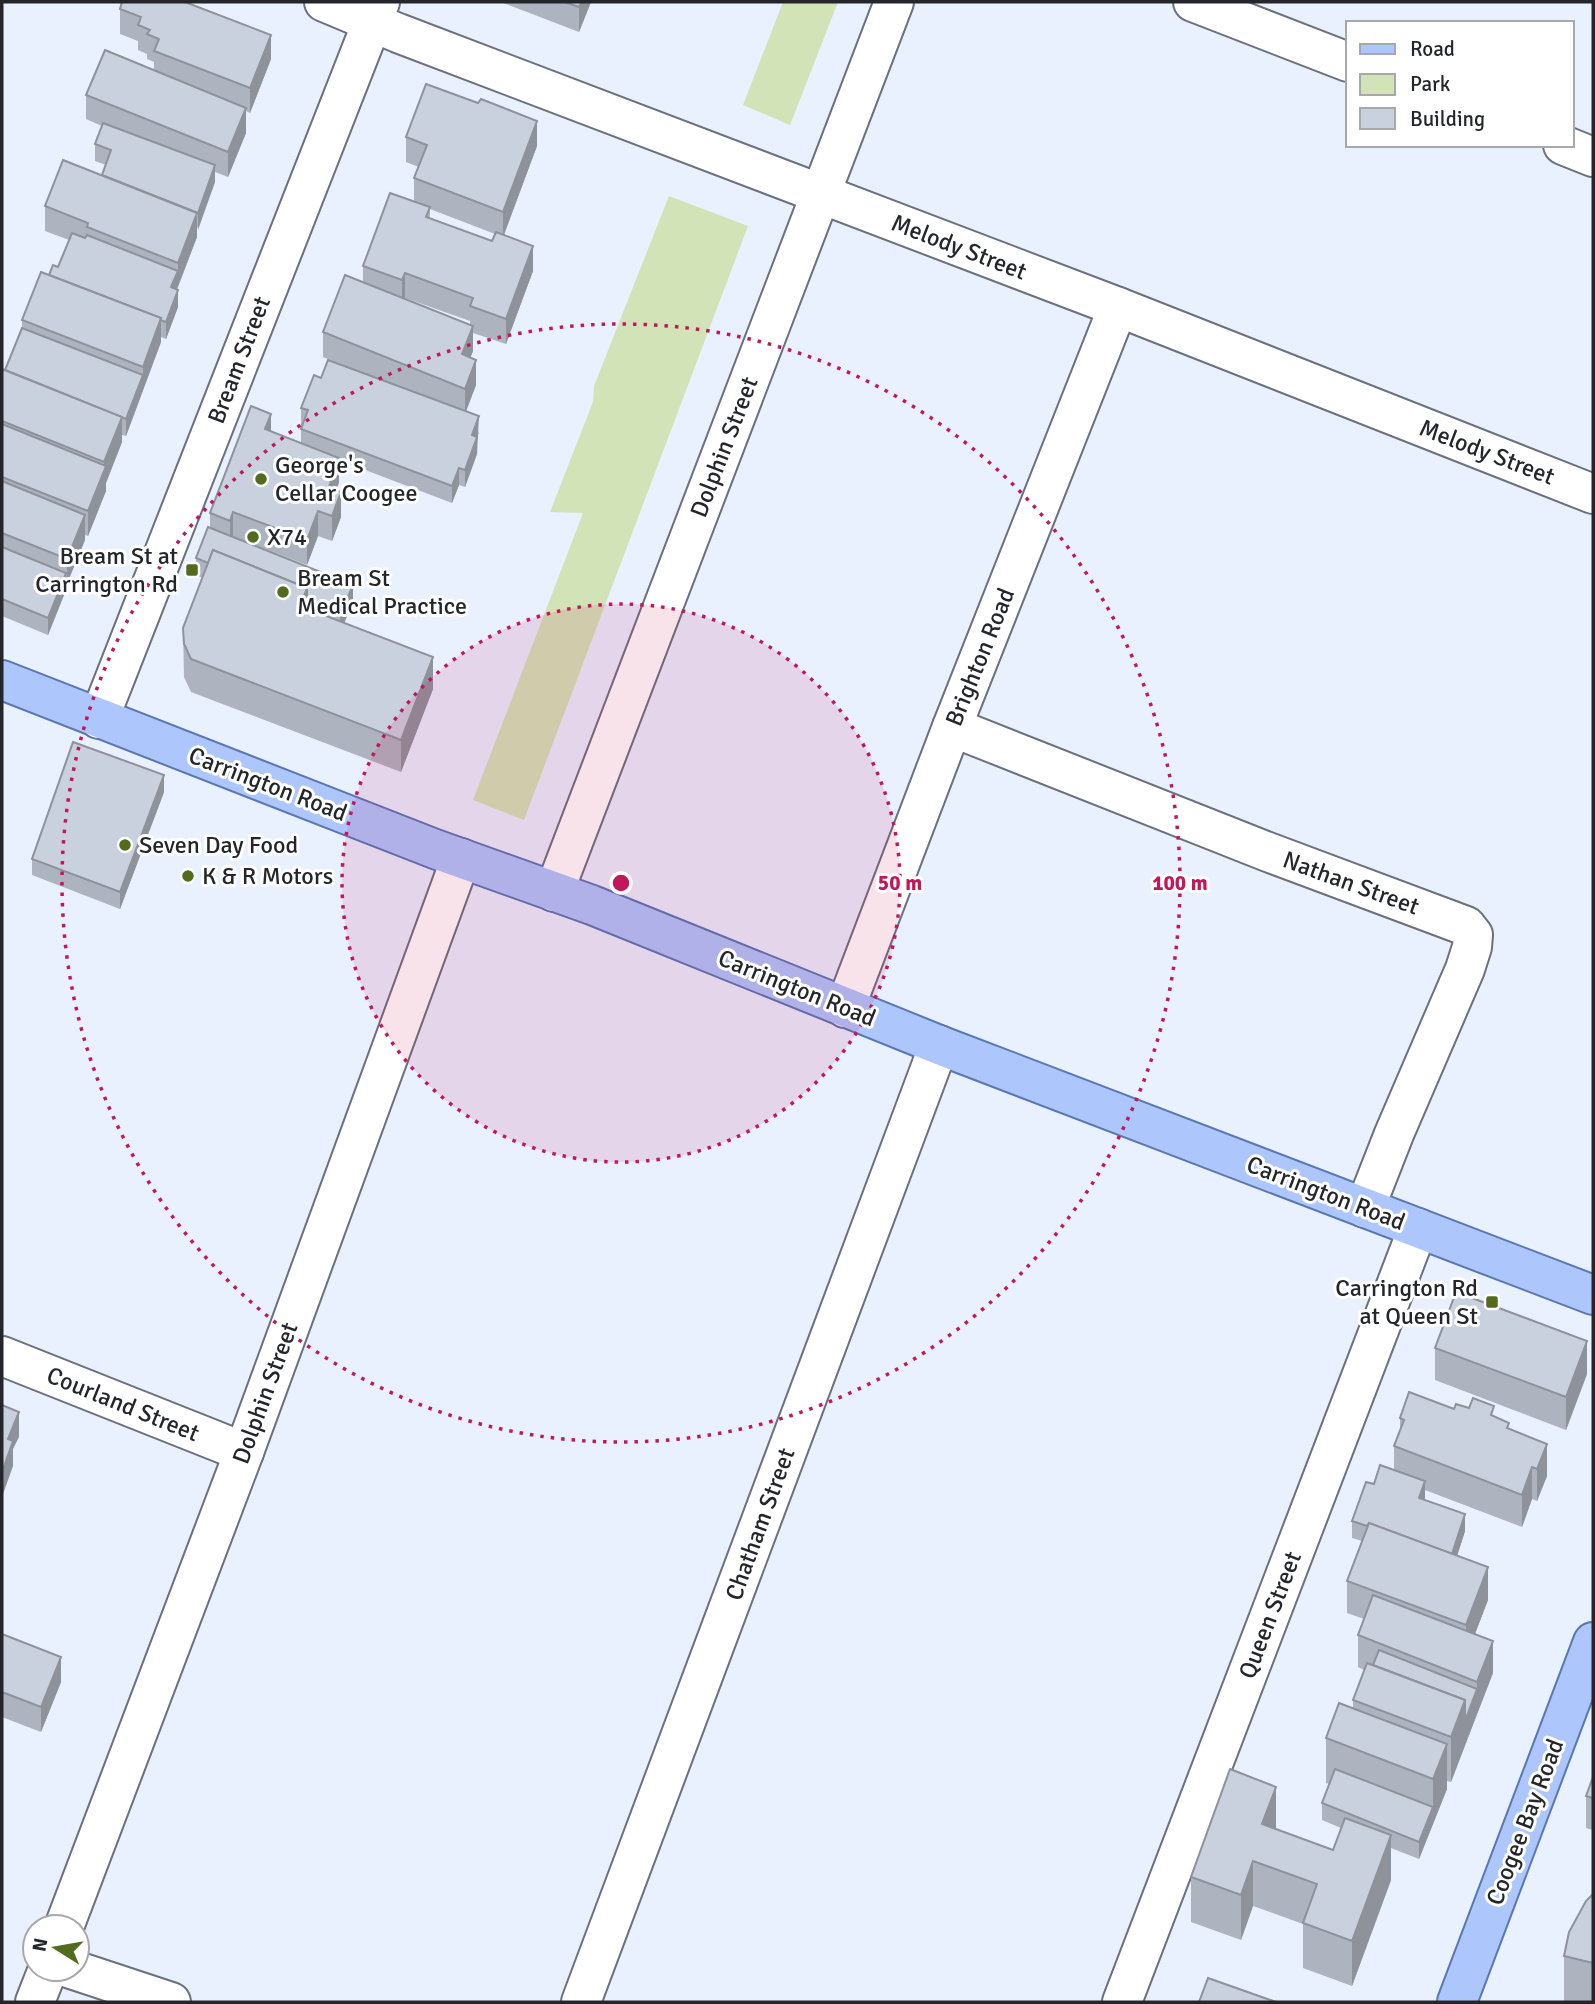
<svg xmlns="http://www.w3.org/2000/svg" width="1595" height="2004" viewBox="0 0 1595 2004" font-family="Signika,sans-serif">
  <style>
    .green { fill: #d2e4b7 }
    .lines { fill: none; stroke-linecap: round; stroke-linejoin: round }
    .minor-casing { stroke: #6a707c; stroke-width: 42 }
    .major-casing { stroke: #5977b3; stroke-width: 42 }
    .minor { stroke: #fff; stroke-width: 38 }
    .major { stroke: #adc7fd; stroke-width: 38 }
    .wall { fill: #adb3bf; fill-rule: evenodd }
    .shaded-wall { fill: #8d929b }
    .building { fill: #c9d0de; stroke: #8d929b; stroke-width: 2 }
    .ring { fill: none; stroke: #c2185b; stroke-width: 3.5; stroke-dasharray: 3.5 7 }
    .poi-dot { fill: #536b1c; stroke: #fff; stroke-width: 2.5 }
    .labels { text-anchor: middle; stroke-width: 6; stroke-linejoin: round; paint-order: stroke }
    .street-label { font-size: 24px; fill: #24262b; stroke: #fff }
    .poi-label { font-size: 24px; fill: #24262b; stroke: #fff; text-anchor: start }
    .centre { fill: #c2185b; stroke: #fff; stroke-width: 3.5 }
    .ring-label { font-size: 21px; text-anchor: middle; font-weight: bold; fill: #c2185b; stroke: #fff; stroke-width: 6; stroke-linejoin: round; paint-order: stroke }
  </style>
  <rect width="100%" height="100%" fill="#e9f0fe"/>
  <g class="green">
    <path d="M783,2h55l-48,123 -47,-20z"/>
    <path d="M669,196l79,30 -224,594 -51,-20 110,-287 -33,-1 43,-110 1,-16z"/>
  </g>
  <g class="lines">
    <g class="minor-casing">
      <g id="minor">
        <path d="M324,2l74,31 720,274 475,187"/>
        <path d="M1193,2l155,60"/>
        <path d="M1563,145l30,12"/>
        <path d="M99,719l281,-717"/>
        <path d="M952,727l316,125 198,74 7,9 -1,12 -7,22 -71,165 -29,74"/>
        <path d="M554,892l340,-890"/>
        <path d="M845,1008l107,-281 166,-420"/>
        <path d="M2,1356l242,96"/>
        <path d="M64,1927l180,-475 217,-594"/>
        <path d="M71,1969l100,33"/>
        <path d="M35,2002l13,-33"/>
        <path d="M581,2002l358,-957"/>
        <path d="M1122,2002l296,-774"/>
      </g>
    </g>
    <g class="major-casing">
      <g id="major">
        <path d="M2,680l433,169 157,56 347,140 654,250"/>
        <path d="M1457,2002l136,-360"/>
      </g>
    </g>
    <use href="#minor" class="minor"/>
    <use href="#major" class="major"/>
  </g>
  <g class="wall">
    <path d="M501,2h90l-12,30z"/>
    <path d="M120,9l151,50 -21,54 -4,-2v22l-18,44 -13,-5v10l-18,47v8l-20,53 1,17 -12,32 -5,-2v5l-35,94 -4,-1v7l-16,41v8l-18,45 -3,-1v5l-19,44v6l-18,45 -46,-19v-247l3,1 17,-42v-8l27,-45 9,-8 11,-27 -24,-9v-25l57,-31 4,-10 -11,-4v-17l7,-18 -16,-7v-24l68,-25v-8l-7,-3v-5l-9,-4v-9l-18,-7z"/>
    <path d="M406,137l131,9 -33,89 29,36 -27,73 -33,-11v18l-3,7 6,27 -10,26 13,22 -2,4v17l-12,33 -6,-2 -7,18 -113,-43v22l-2,8 4,27 -9,24 -14,-5 -11,29 -68,-26 114,63 -9,21 89,66 -32,83 -210,-80 -7,-15 -1,-49 20,-50 -7,-3v-17l14,-30v-15l61,-82 30,12v-14l1,-4h-1v-17l20,-30 28,-11 -26,-10v-25l40,-49v-17l51,-64v-24l5,-11 -13,-5zM430,209l65,25 -3,7 -62,-23zM405,298l65,23v4l-66,-26z"/>
    <path d="M164,792l-44,117 -88,-34v-16z"/>
    <path d="M1435,1348l152,26 -21,56 -131,-50z"/>
    <path d="M1454,1409l40,7 15,13 38,47 -10,25 -5,-2 -10,28 -97,-37 -1,10 41,31 -8,25 31,44 -13,34 18,39 -42,109 -4,-1v8l-28,70 -28,-11v32l-39,106 -49,-18v-44l-50,-18 -12,34 -50,-18v-45l85,-48 57,21 8,-22 -19,-8v-17l7,-19 -3,-1v-45l27,-30v-8l11,-30 -6,-3v-32l6,-16 -17,-6v-32l15,-40 -10,-3v-17l22,-37 20,-14v-24l6,-14v-14z"/>
    <path d="M2,1634l59,48 -20,50 -39,-15z"/>
    <path d="M1593,1777v53l-7,-2v-32z"/>
    <path d="M1593,1894v108h-23l-6,-1v-45z"/>
  </g>
  <g class="shaded-wall">
    <path d="M581,2h10l-12,30v-25z"/>
    <path d="M271,35v24l-21,54v-25z"/>
    <path d="M246,108v25l-18,44v-25z"/>
    <path d="M537,121v25l-34,91v-25z"/>
    <path d="M215,165v17l-17,48v-17z"/>
    <path d="M197,213v24l-26,67v-17l7,-16v-8z"/>
    <path d="M533,246v25l-27,73v-25z"/>
    <path d="M405,273v25l-3,7v-25z"/>
    <path d="M178,290v17l-12,32v-17z"/>
    <path d="M161,318v24l-35,94v-17l17,-44v-8z"/>
    <path d="M473,326v25l-11,28v-25z"/>
    <path d="M476,360v25l-11,29v-25z"/>
    <path d="M271,414v25l-6,-10z"/>
    <path d="M479,416l-2,38 -12,33v-17l7,-35z"/>
    <path d="M122,417v25l-16,41v8l-18,45v-25l16,-41v-8z"/>
    <path d="M339,458v24l-10,29v-24z"/>
    <path d="M459,468v17l-7,18v-17z"/>
    <path d="M341,492v25l-9,24v-25z"/>
    <path d="M318,511v25l-11,29v-25z"/>
    <path d="M233,512v25l-3,9v-25z"/>
    <path d="M85,515v25l-18,44v-25z"/>
    <path d="M66,573v17l-18,45v-17z"/>
    <path d="M353,585v17l-13,31v-17z"/>
    <path d="M307,588v32l-7,-14z"/>
    <path d="M433,657v32l-32,83v-32z"/>
    <path d="M164,775v17l-44,117v-17z"/>
    <path d="M1587,1341v33l-21,56v-33z"/>
    <path d="M19,1412v25l-6,12v17l-11,31v-25l6,-33z"/>
    <path d="M1547,1444v32l-10,25v-32z"/>
    <path d="M1532,1467v32l-10,28v-32z"/>
    <path d="M1425,1481v17l-6,17v-17z"/>
    <path d="M1465,1514v17l-13,41v-17z"/>
    <path d="M1488,1567v33l-22,57v-32z"/>
    <path d="M1493,1641v32l-16,41v-32z"/>
    <path d="M61,1657v25l-20,50v-25z"/>
    <path d="M1477,1689v25l-26,68v-45l14,-37z"/>
    <path d="M1447,1744v45l-28,70v-17l14,-35v-28z"/>
    <path d="M1276,1787v45l-14,-8z"/>
    <path d="M1391,1835v45l-39,106v-45z"/>
    <path d="M1253,1861v45l-12,34v-45z"/>
  </g>
  <g class="building">
    <path d="M122,2h63l86,33 -21,53 -96,-37 5,-12 -12,-5 3,-4 -12,-5 3,-8 -21,-8z"/>
    <path d="M565,2h16l-2,5z"/>
    <path d="M105,50l141,58 -18,44 -142,-57z"/>
    <path d="M426,84l52,19 3,-4 56,22 -34,91 -89,-34 13,-33 -21,-8z"/>
    <path d="M103,123l112,42 -17,48 -96,-38 9,-25 -16,-6z"/>
    <path d="M63,160l134,53 -19,50 -91,-36 1,-4 -43,-17z"/>
    <path d="M390,193l40,14 -4,10 66,24 4,-9 37,14 -27,73 -36,-13 3,-8 -68,-25 -3,7 -39,-14z"/>
    <path d="M72,233l13,5 2,-3 91,36 -7,16 7,3 -12,32 -6,-2 1,-2 -112,-43 4,-10 5,2z"/>
    <path d="M41,272l120,46 -18,49 -121,-47z"/>
    <path d="M345,275l128,51 -11,28 14,6 -11,29 -142,-57z"/>
    <path d="M22,328l121,47 -17,44 -121,-49z"/>
    <path d="M328,360l151,56 -7,19 5,2 -12,33 -6,-2 -7,18 -151,-57 7,-19 -7,-2 13,-33 7,3z"/>
    <path d="M2,369l120,48 -18,45 -102,-41z"/>
    <path d="M251,406l20,8 -6,15 74,29 -10,29 12,5 -9,24 -14,-5 -11,29 -74,-28 -3,9 -20,-8z"/>
    <path d="M2,424l104,42 -18,45 -86,-34z"/>
    <path d="M2,481l83,34 -18,44 -65,-26z"/>
    <path d="M208,527l145,58 -13,31 -33,-13v-15l-94,-38 -5,13 -12,-5z"/>
    <path d="M2,547l64,26 -18,45 -46,-19z"/>
    <path d="M213,550l94,38 -7,18 133,51 -32,83 -210,-81 -7,-15 -1,-16z"/>
    <path d="M73,742l91,33 -44,117 -88,-33z"/>
    <path d="M1456,1292l131,49 -21,56 -131,-49z"/>
    <path d="M1409,1392l45,17 2,-5 13,4 4,-10 21,8 -3,9 18,8 -2,5 40,16 -10,25 -5,-2 -10,28 -128,-49 10,-26 -4,-2z"/>
    <path d="M2,1405l17,7 -11,27 5,2 -11,31z"/>
    <path d="M1380,1465l45,16 -6,17 46,16 -13,40 -83,-31 -2,3 -15,-5 14,-39 8,2z"/>
    <path d="M1369,1523l119,44 -22,58 -119,-44z"/>
    <path d="M1373,1595l120,46 -16,41 -119,-47z"/>
    <path d="M2,1634l59,23 -20,50 -39,-15z"/>
    <path d="M1379,1650l98,39 -12,32v-21l-92,-35z"/>
    <path d="M1367,1663l98,37 -14,37 -98,-37z"/>
    <path d="M1339,1703l108,41 -14,35 -107,-41z"/>
    <path d="M1230,1769l46,18 -14,37 71,26 12,-32 46,17 -39,106 -49,-18 14,-39 -64,-23 -12,34 -50,-18z"/>
    <path d="M1335,1769l98,38 -14,35 -97,-39z"/>
    <path d="M1593,1777v21l-7,-2z"/>
    <path d="M1593,1894v69l-29,-7 5,-24 17,-31z"/>
    <path d="M1208,1978l68,24h-77z"/>
  </g>
  <circle cx="621" cy="883" r="279" fill="#c2185b" fill-opacity=".12"/>
  <g class="ring">
    <circle cx="621" cy="883" r="279"/>
    <circle cx="621" cy="883" r="559"/>
  </g>
  <g class="poi-dot">
    <circle cx="261" cy="479" r="7"/>
    <circle cx="253" cy="537" r="7"/>
    <rect x="185" y="563" width="14" height="14" rx="3.5"/>
    <circle cx="283" cy="592" r="7"/>
    <circle cx="125" cy="845" r="7"/>
    <circle cx="188" cy="876" r="7"/>
    <rect x="1485" y="1295" width="14" height="14" rx="3.5"/>
  </g>
  <g class="labels">
    <g class="street-label">
      <text transform="translate(959 247) rotate(21)" y="8">Melody Street</text>
      <text transform="translate(239 360) rotate(-69)" y="8">Bream Street</text>
      <text transform="translate(724 447) rotate(-69)" y="8">Dolphin Street</text>
      <text transform="translate(1487 452) rotate(21)" y="8">Melody Street</text>
      <text transform="translate(980 657) rotate(-68)" y="8">Brighton Road</text>
      <text transform="translate(268 784) rotate(21)" y="8">Carrington Road</text>
      <text transform="translate(1351 883) rotate(20)" y="8">Nathan Street</text>
      <text transform="translate(797 988) rotate(22)" y="8">Carrington Road</text>
      <text transform="translate(1326 1193) rotate(21)" y="8">Carrington Road</text>
      <text transform="translate(265 1393) rotate(-70)" y="8">Dolphin Street</text>
      <text transform="translate(123 1404) rotate(22)" y="8">Courland Street</text>
      <text transform="translate(760 1524) rotate(-70)" y="8">Chatham Street</text>
      <text transform="translate(1270 1615) rotate(-69)" y="8">Queen Street</text>
      <text transform="translate(1525 1822) rotate(-69)" y="8">Coogee Bay Road</text>
    </g>
    <g class="poi-label">
      <text x="275" y="473">George's<tspan x="275" dy="28">Cellar Coogee</tspan></text>
      <text x="267" y="545">X74</text>
      <text x="178" y="564" text-anchor="end">Bream St at<tspan x="178" dy="28">Carrington Rd</tspan></text>
      <text x="297" y="586">Bream St<tspan x="297" dy="28">Medical Practice</tspan></text>
      <text x="139" y="853">Seven Day Food</text>
      <text x="202" y="884">K &amp; R Motors</text>
      <text x="1478" y="1296" text-anchor="end">Carrington Rd<tspan x="1478" dy="28">at Queen St</tspan></text>
    </g>
  </g>
  <circle cx="621" cy="883" r="10" class="centre"/>
  <g class="ring-label">
    <text x="900" y="890">50 m</text>
    <text x="1180" y="890">100 m</text>
  </g>
  <rect width="1595" height="2004" fill="none" stroke="#24262b" stroke-width="7"/>
  <rect x="1346" y="21" width="228" height="126" fill="#ffffff" stroke="#a7a8aa" stroke-width="2"/>
  <rect x="1360" y="44" width="35" height="10" fill="#adc7fd" stroke="#a7a8aa" stroke-width="2"/>
  <text x="1410" y="56" font-size="21" fill="#24262b">Road</text>
  <rect x="1360" y="74" width="35" height="21" fill="#d2e4b7" stroke="#a7a8aa" stroke-width="2"/>
  <text x="1410" y="91" font-size="21" fill="#24262b">Park</text>
  <rect x="1360" y="108" width="35" height="21" fill="#c9d0de" stroke="#a7a8aa" stroke-width="2"/>
  <text x="1410" y="126" font-size="21" fill="#24262b">Building</text>
  <g transform="translate(56 1948) rotate(281)"><circle r="33" fill="#ffffff" stroke="#a7a8aa" stroke-width="2"/>
  <path d="M0-5L12 26L0 18L-12 26Z" fill="#536b1c"/>
  <text y="-10" font-size="19" font-weight="bold" text-anchor="middle" fill="#24262b">N</text>
  </g>
</svg>
